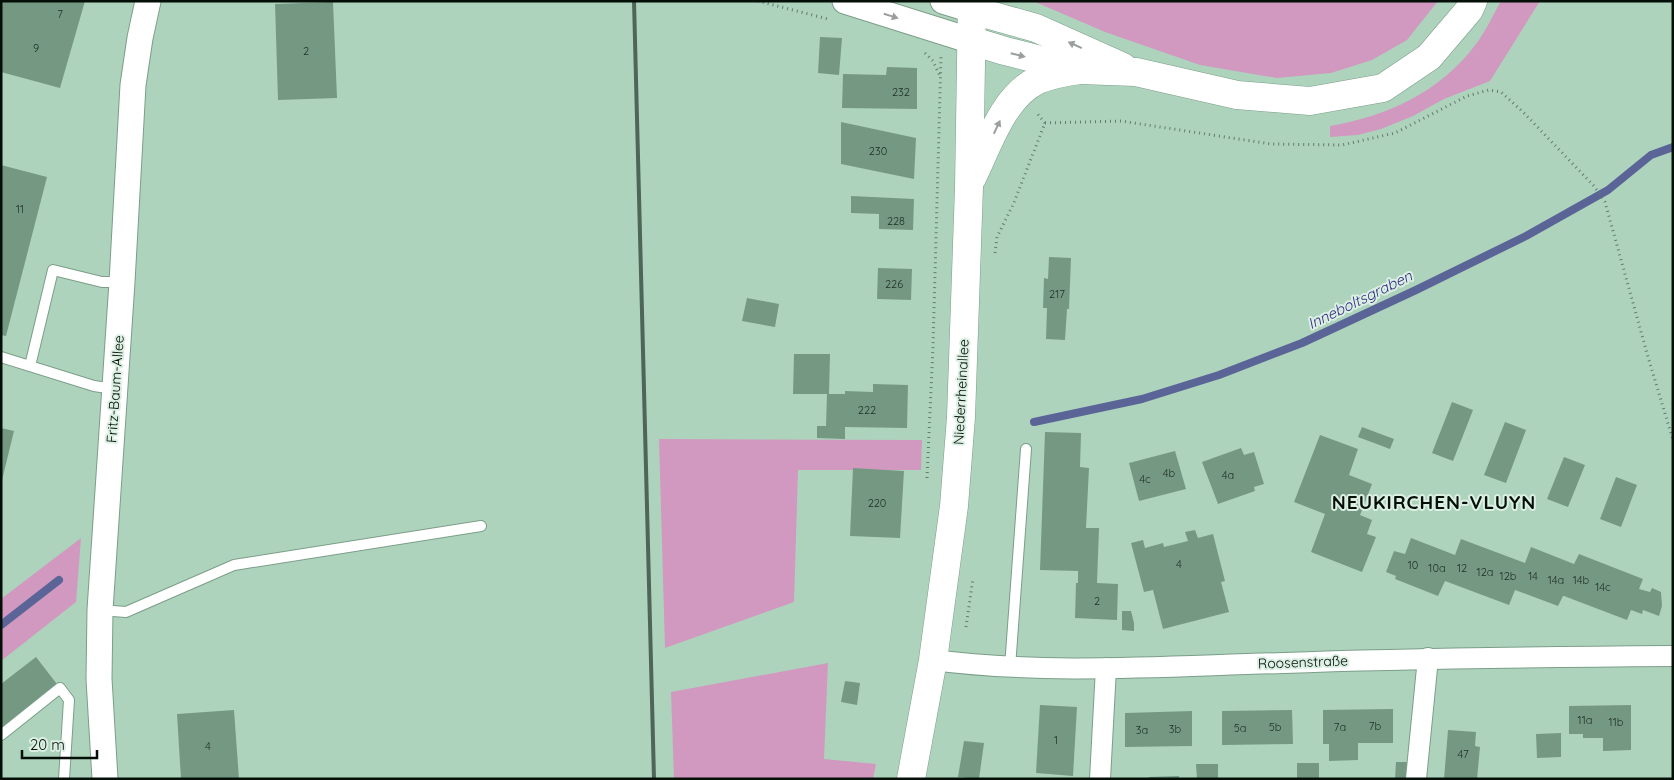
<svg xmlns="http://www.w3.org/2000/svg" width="1674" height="780" viewBox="0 0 1674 780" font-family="Quicksand,sans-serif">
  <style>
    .green { fill: #d199c0 }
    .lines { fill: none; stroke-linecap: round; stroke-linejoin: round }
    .stream { stroke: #5a6496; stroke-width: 8 }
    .building { fill: #759883 }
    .service-casing { stroke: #7b9e89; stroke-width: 12 }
    .minor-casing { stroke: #7b9e89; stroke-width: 22 }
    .tertiary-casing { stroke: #7b9e89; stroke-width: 27 }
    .secondary-casing { stroke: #7b9e89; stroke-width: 29 }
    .primary-casing { stroke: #7b9e89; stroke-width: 29 }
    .path { stroke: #627c6c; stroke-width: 3; stroke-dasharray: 1 4; stroke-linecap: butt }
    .service { stroke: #fff; stroke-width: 10 }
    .minor { stroke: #fff; stroke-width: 20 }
    .tertiary { stroke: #fff; stroke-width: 25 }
    .secondary { stroke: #fff; stroke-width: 28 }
    .primary { stroke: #fff; stroke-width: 28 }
    .rail { stroke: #4e6557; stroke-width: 4 }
    .oneway { fill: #9a9f9c }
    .labels { text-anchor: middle; stroke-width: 4; stroke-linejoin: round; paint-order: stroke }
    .number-label { font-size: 11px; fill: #203126 }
    .street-label { font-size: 14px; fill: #030f07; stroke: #dcefe3 }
    .water-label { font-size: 15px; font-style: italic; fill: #2f2b83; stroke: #dcefe3 }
    .district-label { font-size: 19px; font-weight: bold; letter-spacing: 1px; fill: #030f07; stroke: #dcefe3 }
  </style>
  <rect width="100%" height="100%" fill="#aed3bc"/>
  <g class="green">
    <path d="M1033,1h405l-31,39 -35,20 -41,13 -54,5 -77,-13 -95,-33z"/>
    <path d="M1501,1h39l-50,80 -46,18 -31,17 -32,13 -23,6 -28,2v-11c58,-10 110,-34 146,-82 10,-13 17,-29 25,-43z"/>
    <path d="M659,439l263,1 -1,30h-123l-4,132 -129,46z"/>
    <path d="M81,538l-5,64 -75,59v-62z"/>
    <path d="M828,663l-4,96 52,5 -3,15h-199l-3,-87z"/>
  </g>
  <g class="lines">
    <g class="stream">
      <path d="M1034,422l108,-23 77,-24 83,-32 114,-53 110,-54 82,-46 43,-35 22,-8"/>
      <path d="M1,625l58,-45"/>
    </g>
  </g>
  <g class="building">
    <path d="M1,1h84l-25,87 -59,-16z"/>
    <path d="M333,2l4,96 -59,2 -3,-96z"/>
    <path d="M820,37l22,1 -3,37 -21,-2z"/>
    <path d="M887,67l30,1v41l-75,-1 1,-34 43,1z"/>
    <path d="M841,122l75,16 -2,41 -73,-15z"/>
    <path d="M1,165l46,12 -41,159 -5,-1z"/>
    <path d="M851,196l63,3 -1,31 -34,-1v-15l-28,-1z"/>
    <path d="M1049,257l22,1 -2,51h-2l-2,31 -19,-1 1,-31h-4l1,-30 4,1z"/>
    <path d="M878,268l34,1 -1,31 -34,-1z"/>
    <path d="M747,298l32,6 -4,23 -33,-6z"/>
    <path d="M794,354h36l-1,40h16v-3l28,1v-8l35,1 -1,43 -62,-1v12l-28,-1v-12h9l1,-32h-34z"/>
    <path d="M1452,402l21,8 -20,51 -21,-8z"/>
    <path d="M1505,422l21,8 -20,53 -22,-8z"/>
    <path d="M1362,427l32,12 -4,10 -32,-12z"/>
    <path d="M1,428l13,3 -12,49h-1z"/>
    <path d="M1045,432l36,1 -1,34 9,1 -3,60h13l-2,55 21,1 -1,36 -42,-2 1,-35h2v-12l-38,-1z"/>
    <path d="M1320,435l38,14 -9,26 23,9 -12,31 12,5 -5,14 9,3 -14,35 -51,-20 14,-38 -31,-12z"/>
    <path d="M1241,448l3,7 10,-3 10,32 -10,3 1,4 -37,13 -16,-42z"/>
    <path d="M1175,451l11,38 -47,12 -10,-38z"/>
    <path d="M1564,457l21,8 -17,42 -21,-8z"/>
    <path d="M853,468l51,3 -4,67 -50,-2z"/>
    <path d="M1616,477l21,8 -16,42 -21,-8z"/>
    <path d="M1195,530l3,8 15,-4 12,47 -4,1 8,30 -66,17 -10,-39 -9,2 -13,-49 12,-3 2,8 18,-5 1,4 24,-6 -3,-9z"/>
    <path d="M1411,538l44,17 6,-16 64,24 6,-16 43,17 5,-10 64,25 -4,10 11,3 2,-4 9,4 1,14 -3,10 -16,-6 -1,4 -11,-4 -4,10 -63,-24h-1l-5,10 -43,-16 -6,15 -64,-24 -7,15 -43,-17 1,-3 -10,-4 8,-21 11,3z"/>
    <path d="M1122,611h9l3,12v8l-12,-1z"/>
    <path d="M36,657l24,31 -59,47v-51z"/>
    <path d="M845,681l15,2 -3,22 -16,-3z"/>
    <path d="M1040,705l37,2 -4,69 -37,-3z"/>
    <path d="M1631,705v45l-28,1v-13h-20v-4h-14v-28z"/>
    <path d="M1393,709v34h-35v17l-29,1v-17h-6v-34z"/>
    <path d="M234,710l5,69h-58l-4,-65z"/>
    <path d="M1292,710l1,34 -71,1v-34z"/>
    <path d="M1192,711v35l-67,1v-34z"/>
    <path d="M1448,730l28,2 -1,14 5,1 -3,32h-33z"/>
    <path d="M1561,733v24l-24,1 -1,-24z"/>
    <path d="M964,741l20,2 -5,36 -21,-2z"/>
    <path d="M1396,762h11l-1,17h-11z"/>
    <rect x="1297" y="763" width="22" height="16"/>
    <path d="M1196,764h22v15h-21z"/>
    <path d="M1179,776v3h-30v-2z"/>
  </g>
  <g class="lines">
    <g class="service-casing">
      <g id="service">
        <path d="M1,357l93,29 20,3"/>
        <path d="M30,366l23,-96 49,12h19"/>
        <path d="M100,610l26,2 108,-47 247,-39"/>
        <path d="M1010,667l16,-218"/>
        <path d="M1,735l59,-47 9,12 -5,79"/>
      </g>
    </g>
    <g class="minor-casing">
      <g id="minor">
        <path d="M933,660c116,15 234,6 351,3 130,-5 259,-6 389,-7"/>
        <path d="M1100,779l6,-111"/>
        <path d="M1416,779l12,-121"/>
      </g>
    </g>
    <g class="tertiary-casing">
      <g id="tertiary">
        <path d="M845,1l127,40"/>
        <path d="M943,1l29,9"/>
        <path d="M105,779l-6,-100 1,-69 22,-328 11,-197 7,-47 8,-37"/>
      </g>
    </g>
    <g class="secondary-casing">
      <g id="secondary">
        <path d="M972,178c16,-32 31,-82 66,-98 14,-6 27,-8 42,-10"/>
        <path d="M911,779l22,-119 21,-154 7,-89 8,-230 3,-186"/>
      </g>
    </g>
    <g class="primary-casing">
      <g id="primary">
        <path d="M972,10l64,18 87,39"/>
        <path d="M972,41l33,10 75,19 56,2 101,23 73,6 73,-13 46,-31 40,-47 4,-9"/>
      </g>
    </g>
    <g class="path">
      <path d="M758,1l70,18"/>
      <path d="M925,53l8,8 7,15"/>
      <path d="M1045,123l76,-2 150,23 71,1 53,-12 72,-37 22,-6 12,2 22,20 71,74 11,16 43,155 25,83"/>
      <path d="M995,253l2,-16 16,-32 32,-82 -9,-11"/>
      <path d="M927,478l6,-132 8,-289"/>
      <path d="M966,627l7,-49"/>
    </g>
    <use href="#service" class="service"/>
    <use href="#minor" class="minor"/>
    <use href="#tertiary" class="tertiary"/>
    <use href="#secondary" class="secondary"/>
    <use href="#primary" class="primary"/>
    <path class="rail" d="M634,1l20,778"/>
  </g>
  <defs><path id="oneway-solid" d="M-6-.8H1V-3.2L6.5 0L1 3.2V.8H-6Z" transform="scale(1.25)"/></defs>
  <g class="oneway">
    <use href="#oneway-solid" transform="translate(891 16) rotate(17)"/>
    <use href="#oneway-solid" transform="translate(1075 45) rotate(-156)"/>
    <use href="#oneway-solid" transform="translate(1018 55) rotate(14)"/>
    <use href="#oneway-solid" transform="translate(997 127) rotate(-65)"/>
  </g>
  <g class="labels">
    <g class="number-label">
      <text x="60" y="18">7</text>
      <text x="36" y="52">9</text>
      <text x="306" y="55">2</text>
      <text x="901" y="96">232</text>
      <text x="878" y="155">230</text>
      <text x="20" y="213">11</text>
      <text x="896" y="225">228</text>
      <text x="894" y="288">226</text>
      <text x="1057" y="298">217</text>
      <text x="867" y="414">222</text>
      <text x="1169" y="477">4b</text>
      <text x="1228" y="479">4a</text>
      <text x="1145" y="483">4c</text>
      <text x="877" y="507">220</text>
      <text x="1179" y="568">4</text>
      <text x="1413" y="569">10</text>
      <text x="1437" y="572">10a</text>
      <text x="1462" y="572">12</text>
      <text x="1485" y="576">12a</text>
      <text x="1508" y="580">12b</text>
      <text x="1533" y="580">14</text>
      <text x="1556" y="584">14a</text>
      <text x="1581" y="584">14b</text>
      <text x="1603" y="591">14c</text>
      <text x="1097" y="605">2</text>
      <text x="1585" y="724">11a</text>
      <text x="1616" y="726">11b</text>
      <text x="1375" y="730">7b</text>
      <text x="1275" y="731">5b</text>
      <text x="1340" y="731">7a</text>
      <text x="1240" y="732">5a</text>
      <text x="1175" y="733">3b</text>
      <text x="1142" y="734">3a</text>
      <text x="1056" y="744">1</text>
      <text x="208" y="750">4</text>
      <text x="1463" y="758">47</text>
    </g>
    <g class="street-label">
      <text transform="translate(115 389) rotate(-86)" y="5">Fritz-Baum-Allee</text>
      <text transform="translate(961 392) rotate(-87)" y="5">Niederrheinallee</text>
      <text transform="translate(1303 662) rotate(-2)" y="5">Roosenstraße</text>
    </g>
    <g class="water-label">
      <text transform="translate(1360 300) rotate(-26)" y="5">Inneboltsgraben</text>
    </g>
    <g class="district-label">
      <text x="1434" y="509">NEUKIRCHEN-VLUYN</text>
    </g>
  </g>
  <rect width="1674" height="780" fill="none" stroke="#030f07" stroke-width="5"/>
  <path d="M22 750v8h75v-8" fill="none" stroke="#030f07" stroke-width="2.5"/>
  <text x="30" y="750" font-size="15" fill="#030f07" stroke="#dcefe3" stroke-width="4" paint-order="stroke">20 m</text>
</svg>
